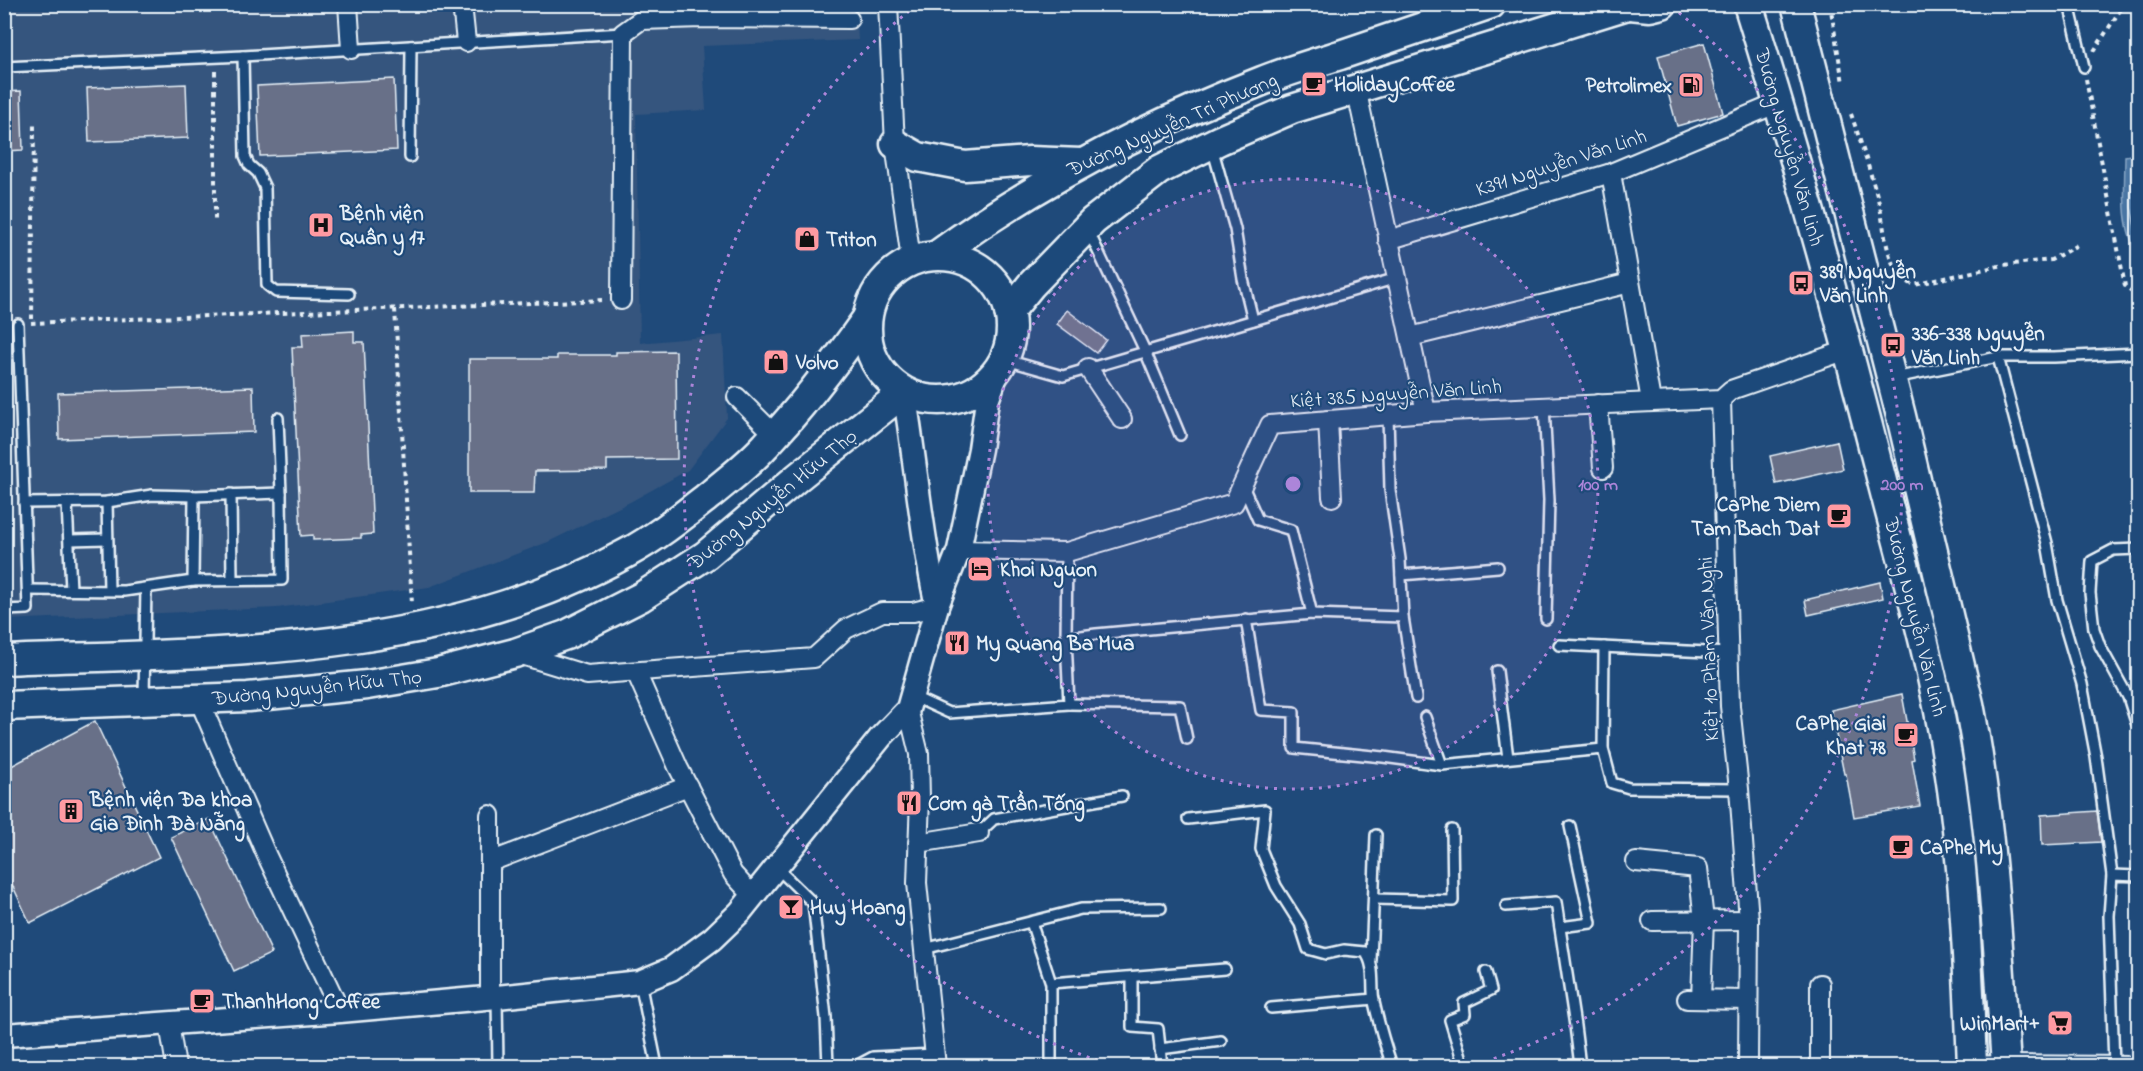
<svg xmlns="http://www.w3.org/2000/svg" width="2143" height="1071" viewBox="0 0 2143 1071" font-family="'Indie Flower',sans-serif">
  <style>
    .built { fill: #35557e }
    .water { fill: #4874a3; stroke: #88a6c5; stroke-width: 1.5 }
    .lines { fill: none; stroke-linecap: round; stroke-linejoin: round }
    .shore { stroke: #a8bfd6; stroke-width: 1.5 }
    .building { fill: #676f88; stroke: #e8f1f8; stroke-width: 1.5 }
    .service-casing { stroke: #e8f1f8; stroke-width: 14 }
    .minor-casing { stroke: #e8f1f8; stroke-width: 22 }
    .tertiary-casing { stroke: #e8f1f8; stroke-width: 27 }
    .primary-casing { stroke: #e8f1f8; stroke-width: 33 }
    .path { stroke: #e8f1f8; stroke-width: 4; stroke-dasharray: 4.5 4.5; stroke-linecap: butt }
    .service { stroke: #1f4a7a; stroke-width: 9 }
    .minor { stroke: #1f4a7a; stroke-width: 18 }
    .tertiary { stroke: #1f4a7a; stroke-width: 22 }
    .primary { stroke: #1f4a7a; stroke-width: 28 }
    .ring { fill: none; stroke: #ac85d9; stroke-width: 3; stroke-dasharray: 3 6 }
    .labels { text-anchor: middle; stroke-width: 4.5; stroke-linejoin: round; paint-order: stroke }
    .poi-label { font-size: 21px; font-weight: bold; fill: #e8f1f8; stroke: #1f4a7a; text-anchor: start }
    .street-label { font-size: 21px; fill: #e8f1f8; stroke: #1f4a7a }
    .centre { fill: #ac85d9; stroke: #1f4a7a; stroke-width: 3 }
    .ring-label { font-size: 18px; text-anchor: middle; font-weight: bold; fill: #ac85d9; stroke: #1f4a7a; stroke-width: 4.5; stroke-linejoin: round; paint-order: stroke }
  </style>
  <rect width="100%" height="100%" fill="#1f4a7a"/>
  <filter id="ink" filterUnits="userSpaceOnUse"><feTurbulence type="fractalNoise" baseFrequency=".0167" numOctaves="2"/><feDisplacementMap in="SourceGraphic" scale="12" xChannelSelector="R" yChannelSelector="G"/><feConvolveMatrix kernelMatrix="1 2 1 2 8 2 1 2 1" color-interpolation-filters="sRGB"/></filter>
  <g filter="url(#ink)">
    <path class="built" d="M856,4l2,36 -156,6 4,64 -70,4 4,229 83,-8 4,83 -39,52 -58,32 -82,40 -119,45 -152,21 -272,12 -1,-615z"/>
    <path class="water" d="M2138,154v98c-18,-23 -13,-68 -13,-96z"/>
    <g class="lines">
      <path class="shore" d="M2138,160l-7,3v44l7,35"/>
    </g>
    <g class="building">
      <path d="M1704,43l19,70 -46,13 -19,-70z"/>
      <path d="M394,79l3,71 -137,6 -3,-70z"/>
      <path d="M186,84l2,54 -99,4 -2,-54z"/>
      <path d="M21,91l2,59 -19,1v-59z"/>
      <path d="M1067,310l39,30 -10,13 -39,-29z"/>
      <path d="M354,331v11h10l9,192 -12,1v3l-48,2v-5l-12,1 -9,-189h11l-1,-13z"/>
      <path d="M676,351l1,108 -70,1v10l-72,1 -1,22h-65v-134h88v-4h59v-3z"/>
      <path d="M253,387l1,45 -195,7 -1,-46z"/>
      <path d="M1837,441l6,28 -67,15 -6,-28z"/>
      <path d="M1880,582l3,16 -75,17 -3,-15z"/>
      <path d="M1902,694l12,65 -2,1 8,46 -66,11 -8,-43h-2l-13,-64z"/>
      <path d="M95,721l64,136 -129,66 -26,-56v-97z"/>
      <path d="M2097,811l4,31 -59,3 -1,-30z"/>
      <path d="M209,819l63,134 -38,18 -63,-134z"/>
    </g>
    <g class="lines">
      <g class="service-casing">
        <g id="service">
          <path d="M2069,4l15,63"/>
          <path d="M243,56l2,100 4,9 9,8 7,15 2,97 9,7 73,2"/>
          <path d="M4,67l239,-11 380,-23"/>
          <path d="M1212,147l23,82 8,50 10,41"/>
          <path d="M410,157l1,-111"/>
          <path d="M1089,232l56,119 35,84"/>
          <path d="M1998,357l49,186 10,57 25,84 14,73 16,118"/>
          <path d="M1003,359l60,17 334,-98"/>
          <path d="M1894,378l104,-21h56l84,-4"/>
          <path d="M1544,406l5,94 -3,119"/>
          <path d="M1388,415l2,75 10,69 3,58 13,81"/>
          <path d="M1243,486l15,34 33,10 21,84"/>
          <path d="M231,494l1,85"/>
          <path d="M107,502l2,88"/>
          <path d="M24,503l83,-1 45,-7 42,1 87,-3"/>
          <path d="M67,503l4,87"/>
          <path d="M70,540l37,-1"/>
          <path d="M1401,575l97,-8"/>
          <path d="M193,581l89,-1 -1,-87 -3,-75"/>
          <path d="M28,590l96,1 69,-10 1,-85"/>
          <path d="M4,610l24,-1 -10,-285"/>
          <path d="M1246,619l15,91 33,2v36l89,9 59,8 161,-16 9,34 17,5 110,1"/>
          <path d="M1066,638l30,-4 216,-20 91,3"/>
          <path d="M1559,645l170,8"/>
          <path d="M1497,671l11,87"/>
          <path d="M144,696l2,-108"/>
          <path d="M912,696l37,17 120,-9 -3,-66 1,-86"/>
          <path d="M1069,704l111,2 7,33"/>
          <path d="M1425,717l17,48"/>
          <path d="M2136,722l-8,-25 -28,-51 -6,-17 -4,-36 2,-32 21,-11 25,-1"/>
          <path d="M1603,749l1,-102"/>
          <path d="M1188,819l77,-9 -4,39 15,37 24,38 8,25 18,5 18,-4 21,2c11,14 6,33 9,50 5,23 11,43 18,64"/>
          <path d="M979,833l15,-14 128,-23"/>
          <path d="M776,867l37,36 13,114 2,49"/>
          <path d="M1375,899l78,2 -1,-71"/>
          <path d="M1506,906l50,-4 19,124 5,40"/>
          <path d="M1031,922l20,61v83"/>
          <path d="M1560,927l31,-4 -21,-97"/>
          <path d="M924,949l157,-40 80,-1"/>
          <path d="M1371,960l5,-125"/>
          <path d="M1132,977v50l26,2 4,37"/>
          <path d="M640,982l17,84"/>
          <path d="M1051,983l174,-14"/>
          <path d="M497,997l1,69"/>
          <path d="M1271,1008l103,-9"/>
          <path d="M1160,1049l61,-8"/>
          <path d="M856,1066l17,-9 62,-3"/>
          <path d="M1464,1066l-14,-46 15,-6 -1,-11 27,-13 -5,-18"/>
          <path d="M2114,1066l-5,-150 3,-41 26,1"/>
        </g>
      </g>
      <g class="minor-casing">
        <g id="minor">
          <path d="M348,4l3,45"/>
          <path d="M462,4l4,38"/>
          <path d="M888,4l7,140 16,116"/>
          <path d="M1356,88l70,324"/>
          <path d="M1611,173l40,228"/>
          <path d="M1388,240l223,-67 167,-70"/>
          <path d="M621,300l2,-267 18,-13 60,-2 148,1"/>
          <path d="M1410,337l220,-54"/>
          <path d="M1088,368l34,51"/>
          <path d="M737,397l38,38"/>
          <path d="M1721,399l9,307 9,83 10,131 -1,146"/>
          <path d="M1598,404l5,64"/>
          <path d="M1328,420l4,77"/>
          <path d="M959,550l108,2 167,-49 36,-78 156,-13 295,-13 10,-9 116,-40"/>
          <path d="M515,653l72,22 227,-17 32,-29 36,-17h31l24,-6"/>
          <path d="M636,672l42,95 55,107 20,22"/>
          <path d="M199,700l67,154 74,157"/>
          <path d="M908,709l11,45 1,43 -3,86 19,183"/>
          <path d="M918,843l61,-10"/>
          <path d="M490,862l198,-76"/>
          <path d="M1636,862l62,6 6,52 -3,79"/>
          <path d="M1652,921l97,-1"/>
          <path d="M490,998v-183"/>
          <path d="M1687,999l61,1"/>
          <path d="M169,1024l7,42"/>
          <path d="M1820,1066v-82"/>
          <path d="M1963,1066l43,-1 132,1"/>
        </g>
      </g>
      <g class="tertiary-casing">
        <g id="tertiary">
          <path d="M904,392c12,71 17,143 33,214"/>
          <path d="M4,1035l336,-24 157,-14 143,-15 31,-13 41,-30 28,-27 141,-175 27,-28 29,-103 22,-56 21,-101 7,-48 12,-33"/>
        </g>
      </g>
      <g class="primary-casing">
        <g id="primary">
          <path d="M1748,4c50,160 95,323 136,485 23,89 49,177 63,267 17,102 21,207 25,310"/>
          <path d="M1796,4l105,412 68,288c23,119 29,241 37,362"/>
          <path d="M1630,5l20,2 12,-3"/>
          <path d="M895,144l23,13 47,9 65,-5 51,2"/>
          <path d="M937,255c99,-72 211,-130 325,-174 25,-10 52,-18 78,-26 50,-17 101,-34 151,-51"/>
          <circle cx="939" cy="328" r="72"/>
          <path d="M1009,312l22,-27 62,-64 66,-51 61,-30 72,-31 339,-105"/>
          <path d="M4,660c209,-8 434,-2 623,-107 30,-16 57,-38 84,-59 19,-16 39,-31 55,-49 37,-39 70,-83 101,-127"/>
          <path d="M4,706l244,-9 119,-12 71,-12 77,-20 51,-18 75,-38 65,-42 92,-78 106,-85"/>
        </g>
      </g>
      <g class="path">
        <path d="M1830,4l13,79"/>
        <path d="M2094,51l30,-47"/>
        <path d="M215,71v151"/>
        <path d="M2086,79l39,207 13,10"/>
        <path d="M1851,114c10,29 20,59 28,89 7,26 5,70 35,82l89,-20 48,-5 28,-16"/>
        <path d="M395,309l17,295"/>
        <path d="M32,319l2,-196"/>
        <path d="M31,323l574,-23"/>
      </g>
      <use href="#service" class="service"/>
      <use href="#minor" class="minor"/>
      <use href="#tertiary" class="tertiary"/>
      <use href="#primary" class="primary"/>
    </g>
  </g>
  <circle cx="1293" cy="484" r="305" fill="#ac85d9" fill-opacity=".12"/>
  <g class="ring">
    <circle cx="1293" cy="484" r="305"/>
    <path d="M1115 1066A609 609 0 0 1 914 7M1672 7A609 609 0 0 1 1471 1066"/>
  </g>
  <defs>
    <g id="cafe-square" transform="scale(1.35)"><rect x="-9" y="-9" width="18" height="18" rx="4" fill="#ff9aa2" stroke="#1f4a7a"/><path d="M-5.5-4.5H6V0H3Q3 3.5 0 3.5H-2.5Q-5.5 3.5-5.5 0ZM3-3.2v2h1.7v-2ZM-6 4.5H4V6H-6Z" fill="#111"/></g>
    <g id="fuel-square" transform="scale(1.35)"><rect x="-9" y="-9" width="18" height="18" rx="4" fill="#ff9aa2" stroke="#1f4a7a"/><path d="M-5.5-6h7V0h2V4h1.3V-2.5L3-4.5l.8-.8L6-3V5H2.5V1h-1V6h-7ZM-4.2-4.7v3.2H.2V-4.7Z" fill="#111"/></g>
    <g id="hospital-square" transform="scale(1.35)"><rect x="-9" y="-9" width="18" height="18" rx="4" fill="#ff9aa2" stroke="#1f4a7a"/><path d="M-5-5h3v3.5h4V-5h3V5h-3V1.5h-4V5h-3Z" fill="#111"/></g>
    <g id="shop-square" transform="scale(1.35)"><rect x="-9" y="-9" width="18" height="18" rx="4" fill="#ff9aa2" stroke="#1f4a7a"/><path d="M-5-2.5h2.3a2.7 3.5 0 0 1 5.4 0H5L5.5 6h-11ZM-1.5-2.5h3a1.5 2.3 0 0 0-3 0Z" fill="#111"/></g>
    <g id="bus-square" transform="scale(1.35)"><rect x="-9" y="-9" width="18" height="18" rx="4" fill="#ff9aa2" stroke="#1f4a7a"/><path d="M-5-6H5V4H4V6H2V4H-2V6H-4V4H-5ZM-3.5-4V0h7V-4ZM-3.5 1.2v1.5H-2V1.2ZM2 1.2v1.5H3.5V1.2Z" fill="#111"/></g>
    <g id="hotel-square" transform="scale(1.35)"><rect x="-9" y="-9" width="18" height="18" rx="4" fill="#ff9aa2" stroke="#1f4a7a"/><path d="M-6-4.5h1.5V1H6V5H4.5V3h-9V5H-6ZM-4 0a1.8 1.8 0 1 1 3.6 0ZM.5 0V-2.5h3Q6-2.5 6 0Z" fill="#111"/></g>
    <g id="restaurant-square" transform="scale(1.35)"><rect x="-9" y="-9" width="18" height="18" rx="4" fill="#ff9aa2" stroke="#1f4a7a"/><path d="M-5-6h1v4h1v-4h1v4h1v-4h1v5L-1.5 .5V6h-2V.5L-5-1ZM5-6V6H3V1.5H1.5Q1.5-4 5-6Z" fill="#111"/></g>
    <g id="building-square" transform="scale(1.35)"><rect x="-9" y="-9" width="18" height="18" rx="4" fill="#ff9aa2" stroke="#1f4a7a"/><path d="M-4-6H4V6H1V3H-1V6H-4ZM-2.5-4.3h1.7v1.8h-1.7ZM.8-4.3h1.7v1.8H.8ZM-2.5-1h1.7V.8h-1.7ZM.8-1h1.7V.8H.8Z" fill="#111"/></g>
    <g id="bar-square" transform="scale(1.35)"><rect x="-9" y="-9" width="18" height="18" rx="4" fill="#ff9aa2" stroke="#1f4a7a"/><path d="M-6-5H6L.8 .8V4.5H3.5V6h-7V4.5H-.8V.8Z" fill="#111"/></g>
    <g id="supermarket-square" transform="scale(1.35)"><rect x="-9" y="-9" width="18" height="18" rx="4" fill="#ff9aa2" stroke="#1f4a7a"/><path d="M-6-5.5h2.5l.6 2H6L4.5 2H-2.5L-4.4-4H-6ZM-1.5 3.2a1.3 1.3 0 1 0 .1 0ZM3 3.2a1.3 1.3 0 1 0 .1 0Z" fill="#111"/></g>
  </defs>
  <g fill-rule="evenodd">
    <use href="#cafe-square" x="1314" y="84"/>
    <use href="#fuel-square" x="1691" y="85"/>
    <use href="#hospital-square" x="321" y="225"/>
    <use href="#shop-square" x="807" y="239"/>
    <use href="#bus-square" x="1801" y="283"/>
    <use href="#bus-square" x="1893" y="345"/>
    <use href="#shop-square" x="776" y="362"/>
    <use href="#cafe-square" x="1839" y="516"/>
    <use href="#hotel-square" x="980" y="569"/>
    <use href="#restaurant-square" x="957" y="643"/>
    <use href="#cafe-square" x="1906" y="735"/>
    <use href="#restaurant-square" x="909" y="803"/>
    <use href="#building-square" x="71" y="811"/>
    <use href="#cafe-square" x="1901" y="847"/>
    <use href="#bar-square" x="791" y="907"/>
    <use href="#cafe-square" x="202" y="1001"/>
    <use href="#supermarket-square" x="2060" y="1023"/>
  </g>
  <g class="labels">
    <g class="poi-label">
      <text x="1334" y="91">HolidayCoffee</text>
      <text x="1672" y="92" text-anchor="end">Petrolimex</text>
      <text x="340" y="220">Bệnh viện<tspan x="340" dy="24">Quân y 17</tspan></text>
      <text x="826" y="246">Triton</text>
      <text x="1820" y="278">389 Nguyễn<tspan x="1820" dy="24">Văn Linh</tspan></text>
      <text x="1912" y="340">336-338 Nguyễn<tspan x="1912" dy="24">Văn Linh</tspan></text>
      <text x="796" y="369">Volvo</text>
      <text x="1820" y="511" text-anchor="end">CaPhe Diem<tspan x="1820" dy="24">Tam Bach Dat</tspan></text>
      <text x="1000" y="576">Khoi Nguon</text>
      <text x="976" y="650">My Quang Ba Mua</text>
      <text x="1886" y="730" text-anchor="end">CaPhe Giai<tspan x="1886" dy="24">Khat 78</tspan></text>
      <text x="90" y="806">Bệnh viện Đa khoa<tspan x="90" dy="24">Gia Đình Đà Nẵng</tspan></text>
      <text x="928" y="810">Cơm gà Trần Tống</text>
      <text x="1920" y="854">CaPhe My</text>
      <text x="810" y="914">Huy Hoang</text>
      <text x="222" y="1008">ThanhHong Coffee</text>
      <text x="2040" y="1030" text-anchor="end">WinMart+</text>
    </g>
    <g class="street-label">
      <text transform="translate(1172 124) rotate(-24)" y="7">Đường Nguyễn Tri Phương</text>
      <text transform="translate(1790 147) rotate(74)" y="7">Đường Nguyễn Văn Linh</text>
      <text transform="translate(1561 162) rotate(-18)" y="7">K391 Nguyễn Văn Linh</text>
      <text transform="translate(1396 393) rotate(-4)" y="7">Kiệt 385 Nguyễn Văn Linh</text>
      <text transform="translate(772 499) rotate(-39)" y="7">Đường Nguyễn Hữu Thọ</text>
      <text transform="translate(1916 617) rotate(76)" y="7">Đường Nguyễn Văn Linh</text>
      <text transform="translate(1708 649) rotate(-92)" y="7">Kiệt 10 Phạm Văn Nghi</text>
      <text transform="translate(317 687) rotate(-6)" y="7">Đường Nguyễn Hữu Thọ</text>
    </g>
  </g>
  <circle cx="1293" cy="484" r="9" class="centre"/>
  <g class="ring-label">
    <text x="1598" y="490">100 m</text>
    <text x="1902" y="490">200 m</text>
  </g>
  <rect width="2143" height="1071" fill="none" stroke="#1f4a7a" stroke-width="24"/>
  <rect x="12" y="12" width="2119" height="1047" fill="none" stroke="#e8f1f8" stroke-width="2" filter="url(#ink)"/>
</svg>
